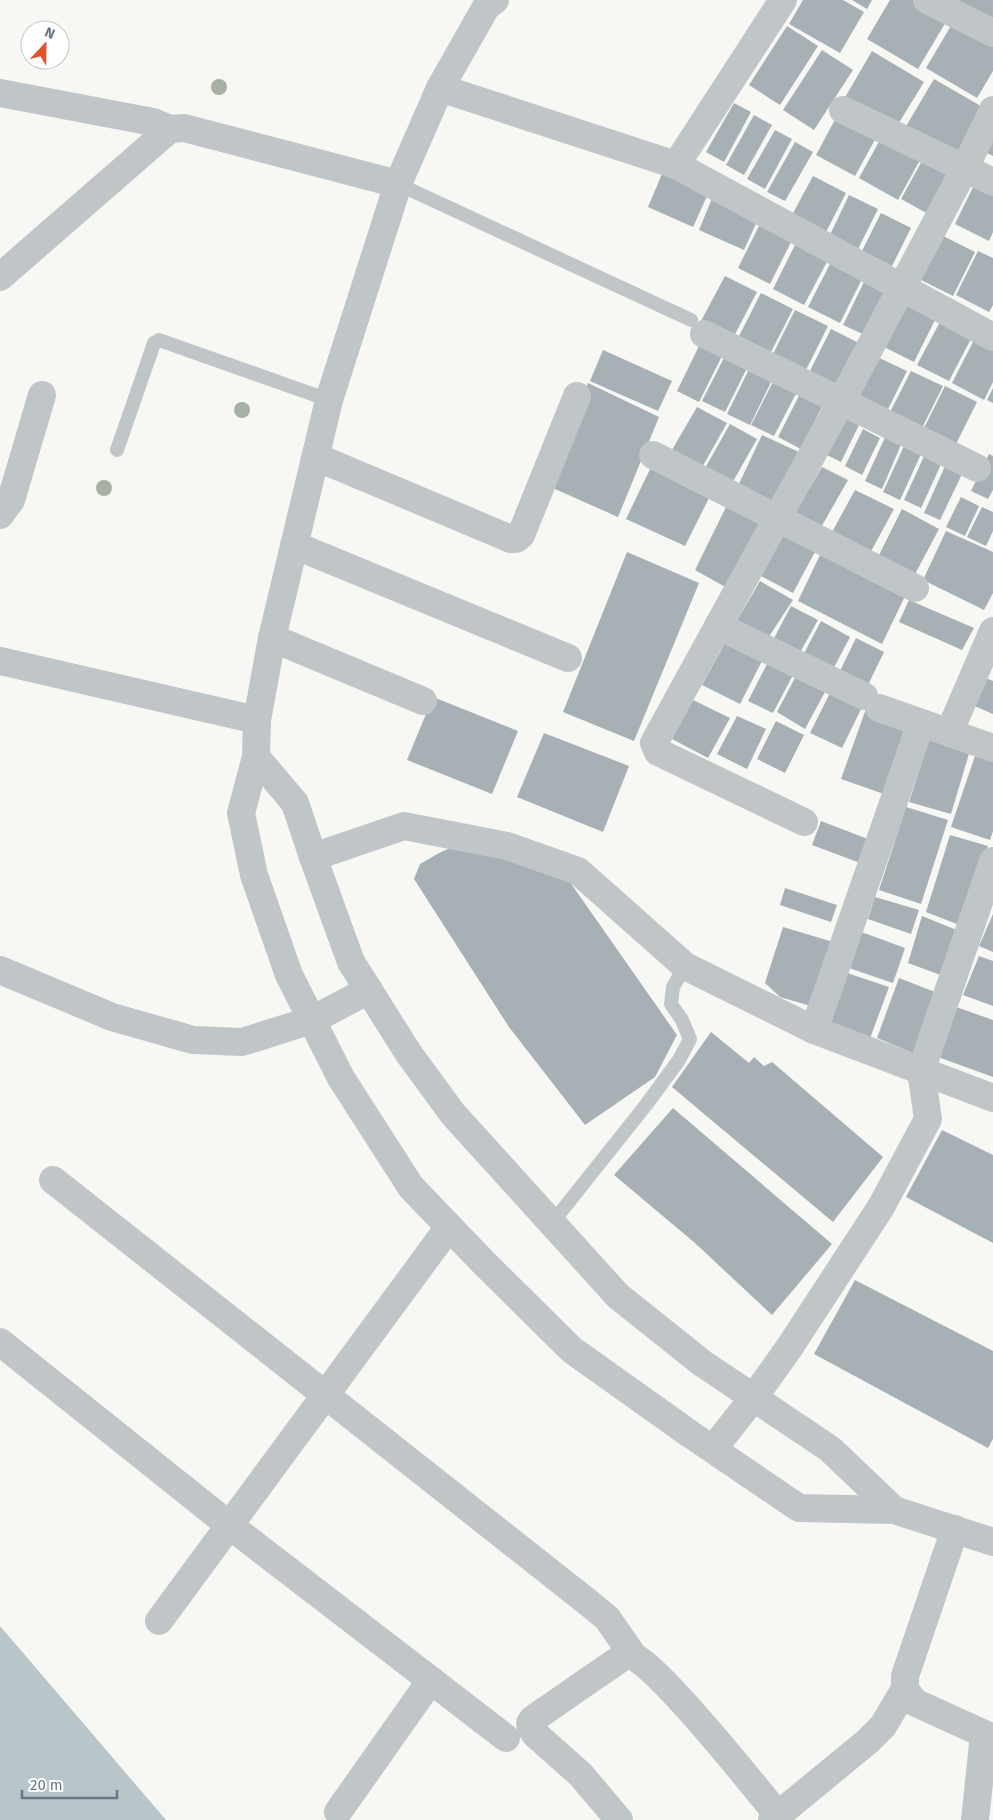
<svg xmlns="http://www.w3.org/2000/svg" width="993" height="1820" viewBox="0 0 993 1820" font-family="'Fira Sans',sans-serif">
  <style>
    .water { fill: #b8c5c9 }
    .building { fill: #a7b0b5 }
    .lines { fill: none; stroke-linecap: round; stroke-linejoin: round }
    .service { stroke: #c0c5c8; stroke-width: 14 }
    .minor { stroke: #c0c5c8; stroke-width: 28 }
    .tertiary { stroke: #c0c5c8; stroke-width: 28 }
    .tree { fill: #a7b1a3 }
  </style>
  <rect width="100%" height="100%" fill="#f7f7f4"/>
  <path class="water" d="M0,1626l166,194h-166z"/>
  <g class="building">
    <path d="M803,0h40l21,12 -24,41 -51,-29z"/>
    <path d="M852,0h20l-5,9z"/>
    <path d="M890,0h23l34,20 -29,49 -51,-30z"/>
    <path d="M949,0h44v21z"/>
    <path d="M955,19l38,22v30l-16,27 -51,-30z"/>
    <path d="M787,26l31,20 -38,59 -31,-20z"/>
    <path d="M822,50l31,20 -39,60 -31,-20z"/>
    <path d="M872,51l52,31 -30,49 -51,-30z"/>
    <path d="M934,79l52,30 -29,49 -52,-30z"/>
    <path d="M734,103l17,9 -27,50 -18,-10z"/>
    <path d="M838,114l39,22 -22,40 -39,-21z"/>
    <path d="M754,115l18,10 -28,50 -18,-10z"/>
    <path d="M775,130l17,9 -27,50 -18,-10z"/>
    <path d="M993,136v20l-8,-4z"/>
    <path d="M881,138l39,22 -22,40 -39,-22z"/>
    <path d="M795,142l18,10 -28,49 -18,-9z"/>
    <path d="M923,159l30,17 -23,39 -29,-16z"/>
    <path d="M662,174l46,20 -15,33 -45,-20z"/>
    <path d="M813,176l33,17 -21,41 -34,-17z"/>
    <path d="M977,179l16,8v45l-4,9 -34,-17z"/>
    <path d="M849,195l29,14 -21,42 -28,-14z"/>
    <path d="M713,196l46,21 -15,33 -45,-20z"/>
    <path d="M881,213l30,15 -19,38 -30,-15z"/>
    <path d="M761,222l32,16 -23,46 -32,-16z"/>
    <path d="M941,235l34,17 -22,44 -34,-17z"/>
    <path d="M796,243l32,17 -24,45 -31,-16z"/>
    <path d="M978,251l15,7v47l-4,7 -33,-17z"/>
    <path d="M831,262l32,15 -23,46 -32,-16z"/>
    <path d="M725,276l32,16 -24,46 -32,-17z"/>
    <path d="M865,280l24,12 -22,44 -24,-11z"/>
    <path d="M761,293l32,16 -23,45 -32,-16z"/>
    <path d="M905,300l32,16 -23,46 -32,-16z"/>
    <path d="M795,310l33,16 -23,46 -33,-16z"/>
    <path d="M941,320l32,15 -24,46 -32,-16z"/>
    <path d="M831,329l32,16 -23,46 -32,-16z"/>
    <path d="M975,338l18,9v35l-9,18 -32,-17z"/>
    <path d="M702,340l22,12 -25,50 -22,-11z"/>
    <path d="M603,350l69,31 -14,30 -68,-30z"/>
    <path d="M728,350l22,12 -25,50 -23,-11z"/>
    <path d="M875,356l32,15 -23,46 -32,-16z"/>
    <path d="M752,363l23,11 -25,51 -23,-11z"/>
    <path d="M911,371l32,15 -23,46 -32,-16z"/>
    <path d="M777,374l23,12 -26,50 -23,-11z"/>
    <path d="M588,383l71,34 -41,100 -72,-32z"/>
    <path d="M804,386l22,12 -25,51 -23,-12z"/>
    <path d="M945,386l32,16 -23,46 -32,-16z"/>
    <path d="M993,388v15l-6,-3z"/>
    <path d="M697,407l30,16 -27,48 -31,-16z"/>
    <path d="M842,417l17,8 -18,37 -18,-9z"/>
    <path d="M730,424l27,15 -26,46 -27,-15z"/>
    <path d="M863,429l17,9 -18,37 -17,-9z"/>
    <path d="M887,433l16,7 -21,49 -17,-8z"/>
    <path d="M762,435l39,18 -26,53 -38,-18z"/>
    <path d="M905,444l17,8 -22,48 -17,-8z"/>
    <path d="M926,452l17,8 -22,48 -17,-8z"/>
    <path d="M989,454l4,2v34l-5,9 -17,-8z"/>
    <path d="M653,463l59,29 -27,54 -59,-27z"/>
    <path d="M946,464l17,8 -23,48 -16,-7z"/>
    <path d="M822,467l26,13 -28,49 -25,-16z"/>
    <path d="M855,490l39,19 -25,46 -38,-21z"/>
    <path d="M961,497l18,9 -14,30 -19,-9z"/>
    <path d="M729,501l35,18 -35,70 -34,-19z"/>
    <path d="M982,507l11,5v19l-7,15 -19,-9z"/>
    <path d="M902,509l37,20 -25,47 -36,-19z"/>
    <path d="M946,531l47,21v41l-9,17 -61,-30z"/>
    <path d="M784,534l32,16 -23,43 -32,-17z"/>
    <path d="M627,552l72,31 -65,158 -71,-29z"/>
    <path d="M820,555l85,41 -23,48 -84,-43z"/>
    <path d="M760,581l33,19 -27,41 -31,-17z"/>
    <path d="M909,600l65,28 -12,22 -63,-28z"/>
    <path d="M791,606l27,14 -21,38 -26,-14z"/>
    <path d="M821,621l29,16 -20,38 -29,-16z"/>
    <path d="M856,638l28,14 -18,37 -27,-16z"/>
    <path d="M725,643l38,16 -23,45 -38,-19z"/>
    <path d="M768,662l25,13 -20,38 -25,-12z"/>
    <path d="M797,674l29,16 -21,39 -28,-17z"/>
    <path d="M981,676l12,5v33l-23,-10z"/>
    <path d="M831,691l31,16 -20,41 -32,-15z"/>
    <path d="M433,697l85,34 -26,63 -85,-34z"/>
    <path d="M693,700l37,18 -22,40 -36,-19z"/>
    <path d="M867,706l42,16 -25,72 -43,-15z"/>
    <path d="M737,716l29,13 -19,40 -30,-15z"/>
    <path d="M776,721l28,14 -19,38 -28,-14z"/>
    <path d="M544,733l85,33 -26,66 -86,-35z"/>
    <path d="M931,734l40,13 -20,67 -42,-12z"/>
    <path d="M977,750l16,5v76l-3,9 -39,-13z"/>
    <path d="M906,807l42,13 -27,84 -42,-14z"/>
    <path d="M821,821l52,20 -10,23 -51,-19z"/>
    <path d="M950,835l38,11 -26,80 -36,-14z"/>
    <path d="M458,845l107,30 112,160 -22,42 -70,48 -76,-98 -95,-148 6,-15 21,-12z"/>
    <path d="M785,888l52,17 -6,17 -51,-17z"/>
    <path d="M875,897l44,13 -8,24 -43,-15z"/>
    <path d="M993,914v38l-14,-6z"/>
    <path d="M922,916l37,15 -13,46 -38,-14z"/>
    <path d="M783,927l50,15 -22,64 -31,-9 -15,-14z"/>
    <path d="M856,930l49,18 -12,35 -50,-17z"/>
    <path d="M979,956l14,5v45l-30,-11z"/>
    <path d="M844,972l45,15 -20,54 -42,-19z"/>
    <path d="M899,978l36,14 -22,61 -36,-15z"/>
    <path d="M956,1007l37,13v57l-55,-20z"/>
    <path d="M711,1032l38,31 5,-6 10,9 8,-4 111,95 -50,65 -161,-135z"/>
    <path d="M673,1108l159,136 -60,71 -77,-72 -81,-68z"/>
    <path d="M942,1130l51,25v88l-87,-46z"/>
    <path d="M855,1280l138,71v88l-5,9 -174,-94z"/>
  </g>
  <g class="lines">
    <g class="service">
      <path d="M398,184l293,136"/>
      <path d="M117,450l35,-101 2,-6 5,-3 170,60"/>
      <path d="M552,1223l94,-118 33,-45 11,-21 -8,-19 -11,-16 2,-17 12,-21"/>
    </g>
    <g class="minor">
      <path d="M927,0l66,33"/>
      <path d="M440,88l236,77 317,172"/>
      <path d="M0,93l153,29 17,7"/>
      <path d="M843,110l150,72"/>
      <path d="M676,165l107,-165"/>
      <path d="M0,277l170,-148 14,-1 214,56"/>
      <path d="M704,334l273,134"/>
      <path d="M653,455l262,133"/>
      <path d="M316,457l195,82h5l5,-4 56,-139"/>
      <path d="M0,515l11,-15 31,-105"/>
      <path d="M294,545l274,113"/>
      <path d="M718,626l146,70"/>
      <path d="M272,638l151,63"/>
      <path d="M0,661l257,59"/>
      <path d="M879,708l114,40"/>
      <path d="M949,733l44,-102"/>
      <path d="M804,822l-146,-70 -4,-9 187,-341 124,-234 28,-58"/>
      <path d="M313,857l91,-31 103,20 71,25 107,95 129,64 179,68"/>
      <path d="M0,970l112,47 81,23 49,2 70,-22 57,-30"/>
      <path d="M814,1030l107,-307"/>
      <path d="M53,1180l537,424 17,14 25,36"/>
      <path d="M0,1342l229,183 277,213"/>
      <path d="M713,1449l41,-52 35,-49 92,-141 47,-88 -7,-48 72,-210"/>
      <path d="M955,1529l-50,147v13l9,13 79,36"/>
      <path d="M159,1621l290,-394"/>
      <path d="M338,1812l93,-132"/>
      <path d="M619,1820l-38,-45 -46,-41 -4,-6 -1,-5 3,-4 94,-65c23,0 131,137 151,161"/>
      <path d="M772,1820l96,-79 15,-15 22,-37"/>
      <path d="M975,1820l9,-85"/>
    </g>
    <g class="tertiary">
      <path d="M495,0l-9,7 -46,81 -42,96 -69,216 -57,238 -15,82 -1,37 -15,56 13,62 35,100 52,103 70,109 72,75 89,88 118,84 109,74 95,2 99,32"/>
      <path d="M256,757l39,46 18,54 38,105 58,92 44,60 165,182 84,67 128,86 64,61"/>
    </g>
  </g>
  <g class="tree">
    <circle cx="219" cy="87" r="8"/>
    <circle cx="242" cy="410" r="8"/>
    <circle cx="104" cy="488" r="8"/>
  </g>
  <g transform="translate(45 45) rotate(22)"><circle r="24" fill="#ffffff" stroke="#c2c9ce"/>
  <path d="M0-4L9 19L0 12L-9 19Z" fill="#e45028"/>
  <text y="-8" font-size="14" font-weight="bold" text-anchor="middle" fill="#667885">N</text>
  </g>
  <path d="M22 1790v8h95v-8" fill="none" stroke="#667885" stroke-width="2.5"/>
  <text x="30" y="1790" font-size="15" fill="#667885" stroke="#ffffff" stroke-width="4" paint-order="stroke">20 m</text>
</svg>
